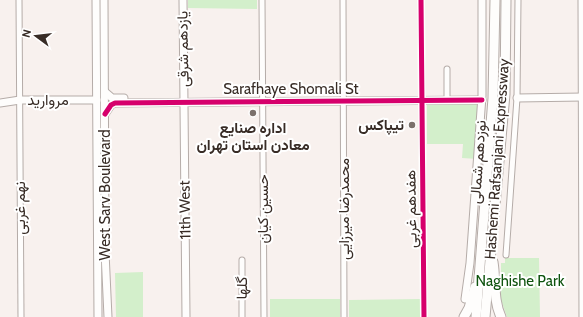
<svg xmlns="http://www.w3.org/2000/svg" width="583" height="317" viewBox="0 0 583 317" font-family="Cabin,Vazirmatn,sans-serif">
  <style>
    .green { fill: #d3efcb }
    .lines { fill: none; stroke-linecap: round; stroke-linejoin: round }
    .street-casing { stroke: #b5aca8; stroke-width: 7 }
    .secondary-casing { stroke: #b5aca8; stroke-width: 9 }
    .highway-casing { stroke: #b5aca8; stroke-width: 11 }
    .street { stroke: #fefdfc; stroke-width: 5 }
    .secondary { stroke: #fefdfc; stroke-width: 7 }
    .highway { stroke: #fefdfc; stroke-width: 9 }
    .cycleway-casing { stroke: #fff; stroke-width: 8 }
    .cycleway { stroke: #d6006c; stroke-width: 5 }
    .poi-dot { fill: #7b716c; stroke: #fff; stroke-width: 1.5 }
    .labels { text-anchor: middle; stroke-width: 4; stroke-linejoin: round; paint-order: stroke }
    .street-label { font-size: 15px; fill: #382c26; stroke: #fff }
    .poi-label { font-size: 15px; font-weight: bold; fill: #382c26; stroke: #fff; text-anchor: end }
    .park-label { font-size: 15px; fill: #0e530e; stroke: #fff }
  </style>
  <rect width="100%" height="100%" fill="#f8f1ee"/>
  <g class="green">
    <path d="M188,0h69v9l-69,-1z"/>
    <path d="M427,103h49l3,4 -2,52 -15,-1 1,-14h-36z"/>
    <path d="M505,258h34l1,59h-33l-6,-17v-37h4z"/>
    <path d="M143,272v45h-27l-1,-44z"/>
    <rect x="270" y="299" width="70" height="18"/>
    <path d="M420,299v18h-71v-17z"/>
  </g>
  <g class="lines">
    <g class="street-casing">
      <g id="street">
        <path d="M19,0l2,317"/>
        <path d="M262,0l2,317"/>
        <path d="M343,0l1,317"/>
        <path d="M421,0l3,317"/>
        <path d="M581,0l1,317"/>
        <path d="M447,96v-27"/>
        <path d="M506,255l11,-157 1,-98"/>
        <path d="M242,317v-57"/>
      </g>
    </g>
    <g class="secondary-casing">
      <g id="secondary">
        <path d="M96,0l2,317"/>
        <path d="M104,0l1,252 3,65"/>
        <path d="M183,0l3,317"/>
        <path d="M105,92l7,6h12"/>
        <path d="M517,98l66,-1"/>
        <path d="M0,103l20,-3h77"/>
        <path d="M105,114l6,-9 4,-2 367,-3"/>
        <path d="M465,299l5,-36 12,-167v-96"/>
      </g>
    </g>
    <g class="highway-casing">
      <g id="highway">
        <path d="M493,262c3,18 0,38 8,55"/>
        <path d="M464,317l5,-9 6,-21"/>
        <path d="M476,317l17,-219 2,-98"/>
        <path d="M485,317l20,-223 1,-94"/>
      </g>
    </g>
    <use href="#street" class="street"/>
    <use href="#secondary" class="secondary"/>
    <use href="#highway" class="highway"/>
    <g class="cycleway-casing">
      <g id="cycleway">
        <path d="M421,0l3,317"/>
        <path d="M105,114l6,-9 4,-2 367,-3"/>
      </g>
    </g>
    <use href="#cycleway" class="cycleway"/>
  </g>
  <g class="poi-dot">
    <circle cx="253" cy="113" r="4"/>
    <circle cx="412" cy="125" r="4"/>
  </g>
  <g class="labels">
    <g class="street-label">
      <text transform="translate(183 49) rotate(-91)" y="5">یازدهم شرقی</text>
      <text x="291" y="94">Sarafhaye Shomali St</text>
      <text x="48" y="105">مروارید</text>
      <text transform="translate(497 159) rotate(-86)" y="5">Hashemi Rafsanjani Expressway</text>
      <text transform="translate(478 162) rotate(-86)" y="5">نوزدهم شمالی</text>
      <text transform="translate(105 195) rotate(-90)" y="5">West Sarv Boulevard</text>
      <text transform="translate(20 208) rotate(-90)" y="5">نهم غربی</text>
      <text transform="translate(263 209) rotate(-90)" y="5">حسین کیان</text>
      <text transform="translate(344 209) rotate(-90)" y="5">محمدرضا میرزایی</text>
      <text transform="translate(411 209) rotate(-91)" y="5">هفدهم غربی</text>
      <text transform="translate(185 210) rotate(-91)" y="5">11th West</text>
      <text transform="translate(242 288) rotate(-89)" y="5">گلها</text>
    </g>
    <g class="poi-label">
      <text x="404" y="130">تیپاکس</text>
      <text x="253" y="133" text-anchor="middle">اداره صنایع<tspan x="253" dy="17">معادن استان تهران</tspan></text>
    </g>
    <g class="park-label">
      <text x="520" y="286">Naghishe Park</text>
    </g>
  </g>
  <g transform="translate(36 36) rotate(285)" stroke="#ffffff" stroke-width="3" paint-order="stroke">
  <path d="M0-3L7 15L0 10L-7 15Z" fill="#382c26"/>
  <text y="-6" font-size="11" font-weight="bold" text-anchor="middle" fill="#382c26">N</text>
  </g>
</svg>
